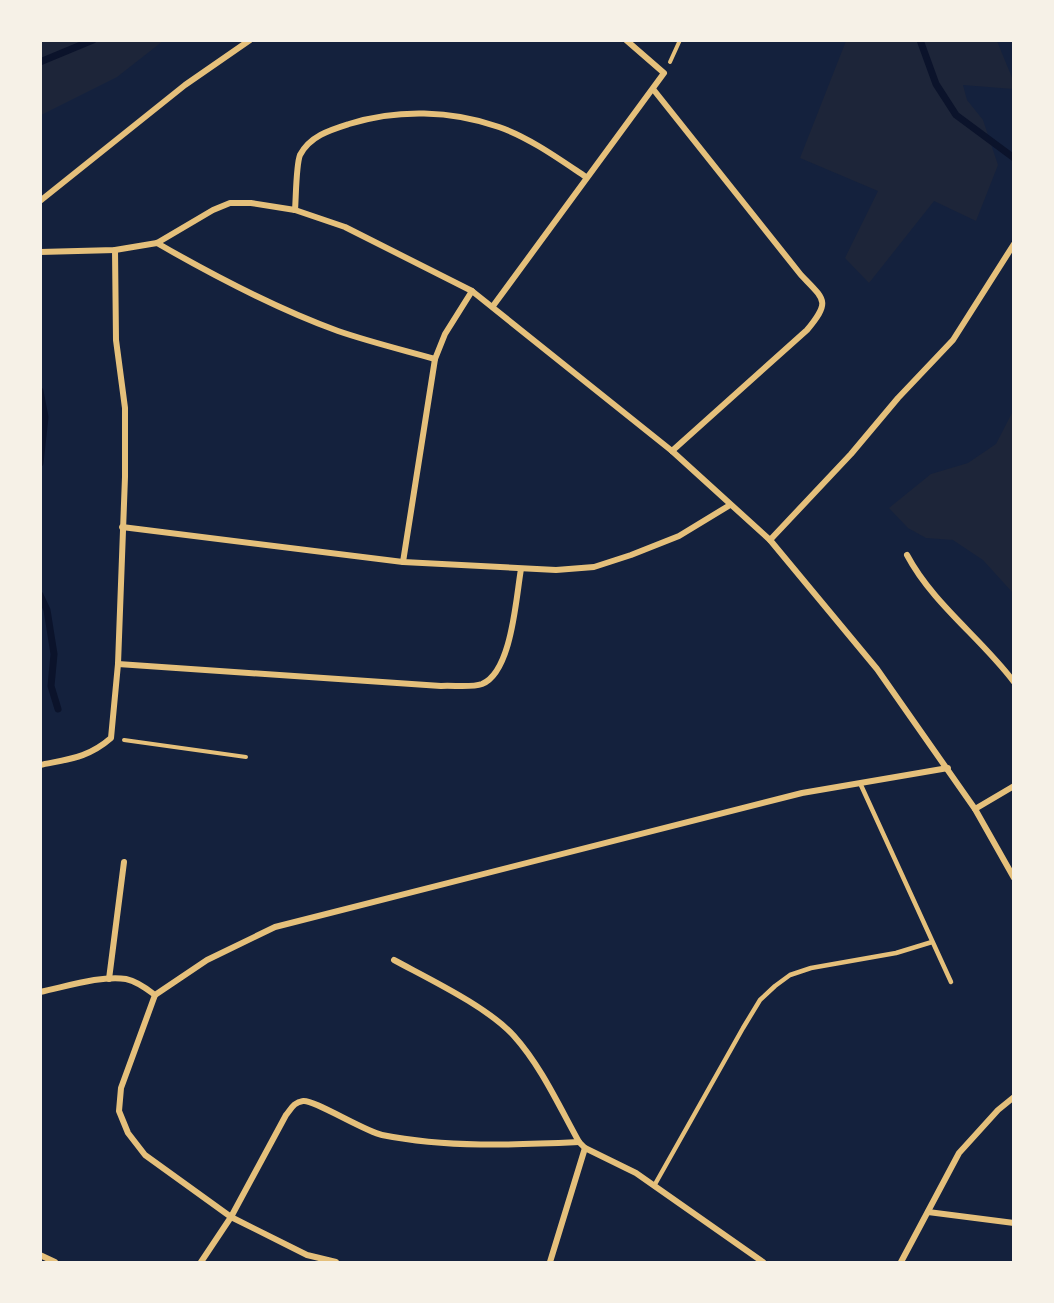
<svg xmlns="http://www.w3.org/2000/svg" width="1054" height="1303" viewBox="0 0 1054 1303" font-family="Barlow,sans-serif">
  <style>
    .green { fill: #1d2539 }
    .lines { fill: none; stroke-linecap: round; stroke-linejoin: round }
    .stream { stroke: #0b132b; stroke-width: 7 }
    .path { stroke: #e5c07b; stroke-width: 4 }
    .service { stroke: #e5c07b; stroke-width: 4.5 }
    .minor { stroke: #e5c07b; stroke-width: 6 }
  </style>
  <rect width="100%" height="100%" fill="#14213d"/>
  <g class="green">
    <path d="M41,40h121l1,1 -46,36 -76,38z"/>
    <path d="M997,41l16,39v9l-50,-4 4,15 16,20 15,45 -22,56 -42,-20 -65,82 -24,-25 33,-67 -78,-33 46,-117z"/>
    <path d="M1013,411v182l-30,-33 -30,-20 -27,-2 -18,-10 -19,-20 42,-34 37,-11 28,-19z"/>
  </g>
  <g class="lines">
    <g class="stream">
      <path d="M920,40l16,44 20,31 58,43"/>
      <path d="M40,62l53,-22"/>
      <path d="M40,391l5,26 -5,46"/>
      <path d="M40,595l7,15 7,44 -3,32 7,23"/>
    </g>
    <g class="path">
      <path d="M670,62l10,-22"/>
      <path d="M124,740l122,17"/>
    </g>
    <g class="service">
      <path d="M860,783l91,199"/>
      <path d="M654,1186l89,-158 17,-28 15,-14 15,-11 21,-7 85,-15 36,-11"/>
    </g>
    <g class="minor">
      <path d="M653,89l148,186c24,25 30,26 6,55l-135,121"/>
      <path d="M40,201l145,-116 65,-45"/>
      <path d="M295,210c1,-12 1,-45 5,-55 10,-19 30,-25 49,-31 48,-15 102,-14 150,3 31,11 60,32 87,50"/>
      <path d="M157,243c59,34 118,65 181,88 32,11 65,19 97,28"/>
      <path d="M40,252l75,-2 42,-7 56,-33 17,-7h21l44,7 50,17 127,64 200,160 98,89 107,129 98,140 39,69"/>
      <path d="M493,306l171,-233 -38,-33"/>
      <path d="M122,527l281,35 153,8 38,-3 37,-12 48,-19 51,-31"/>
      <path d="M770,540l81,-86 47,-56 55,-58 61,-96"/>
      <path d="M907,555c26,49 74,83 107,127"/>
      <path d="M403,562l32,-203 10,-25 27,-43"/>
      <path d="M118,664l323,22c12,-1 30,2 41,-2 30,-12 34,-87 39,-115"/>
      <path d="M40,765c29,-6 48,-7 71,-27l7,-74 7,-187v-69l-9,-68 -1,-90"/>
      <path d="M975,809l39,-23"/>
      <path d="M394,960c35,19 94,47 120,76 27,30 45,70 65,106l6,6 51,25 127,89"/>
      <path d="M109,979l15,-117"/>
      <path d="M40,992c25,-5 61,-17 86,-13 10,2 20,9 29,16l52,-35 68,-33 527,-134 146,-25"/>
      <path d="M155,995l-34,93 -2,23 9,22 17,22 86,62 76,38 29,7"/>
      <path d="M928,1212l86,11"/>
      <path d="M40,1255l15,7"/>
      <path d="M201,1262l30,-45 55,-102c5,-6 8,-13 17,-14 10,-2 61,30 79,34 65,13 132,10 197,7"/>
      <path d="M550,1262l35,-114"/>
      <path d="M901,1262l58,-109 39,-43 16,-13"/>
    </g>
  </g>
  <rect width="1054" height="1303" fill="none" stroke="#f6f1e7" stroke-width="84"/>
</svg>
